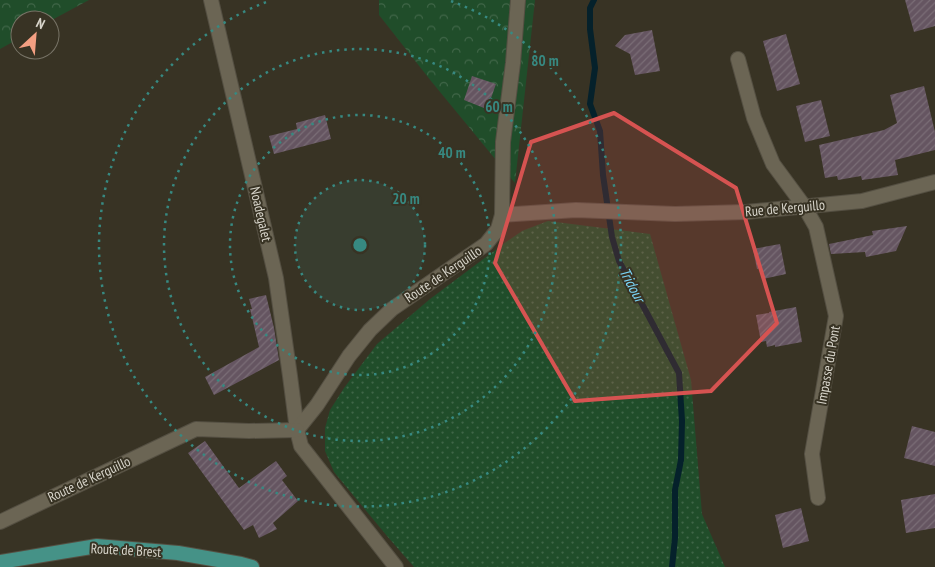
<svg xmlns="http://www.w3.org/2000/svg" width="935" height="567" viewBox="0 0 935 567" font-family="'PT Sans Narrow',sans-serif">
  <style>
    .grass { fill: url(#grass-dots) }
    .forest { fill: url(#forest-crowns) }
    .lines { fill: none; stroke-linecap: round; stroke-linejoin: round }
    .stream { stroke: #05212b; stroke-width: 6 }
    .building { fill: url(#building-hatch) }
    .minor-casing { stroke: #544f42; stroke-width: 16 }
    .primary-casing { stroke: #544f42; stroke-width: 16 }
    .minor { stroke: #6b6554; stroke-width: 14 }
    .primary { stroke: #459287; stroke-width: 14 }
    .marked { fill: #d65351; fill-opacity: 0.2; stroke: #d65351; stroke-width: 4; stroke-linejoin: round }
    .ring { fill: none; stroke: #378981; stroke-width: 2.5; stroke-dasharray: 2.5 5 }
    .labels { text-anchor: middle; stroke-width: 4; stroke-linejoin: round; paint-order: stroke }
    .street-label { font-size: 14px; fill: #d8d5cb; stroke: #383324 }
    .water-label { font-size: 15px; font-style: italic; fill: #7bd6f9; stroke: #383324 }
    .centre { fill: #378981; stroke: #383324; stroke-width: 2.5 }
    .ring-label { font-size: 15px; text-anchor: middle; font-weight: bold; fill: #378981; stroke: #383324; stroke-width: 4; stroke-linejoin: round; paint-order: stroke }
  </style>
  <defs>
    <pattern id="grass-dots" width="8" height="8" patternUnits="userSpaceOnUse" patternTransform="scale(1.25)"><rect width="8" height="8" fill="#204d2a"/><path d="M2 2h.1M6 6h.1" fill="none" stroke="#406648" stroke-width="1.8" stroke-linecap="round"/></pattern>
    <pattern id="forest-crowns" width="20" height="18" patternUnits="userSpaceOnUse" patternTransform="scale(1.25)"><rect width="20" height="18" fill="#204d2a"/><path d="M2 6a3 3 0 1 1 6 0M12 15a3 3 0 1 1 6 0" fill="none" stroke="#406648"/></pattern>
    <pattern id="building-hatch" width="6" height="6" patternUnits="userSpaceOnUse" patternTransform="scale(1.25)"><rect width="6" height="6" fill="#655561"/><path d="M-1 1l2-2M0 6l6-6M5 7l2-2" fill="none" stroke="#7a6d76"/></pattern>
  </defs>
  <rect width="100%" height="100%" fill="#383324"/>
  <path class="grass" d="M548,221l102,13 41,146 11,134 23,53h-311l-27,-31 -53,-64 -9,-21v-23l5,-18 14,-22 33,-44 53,-45 76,-57 16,-11z"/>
  <g class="forest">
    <path d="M0,0h89l-39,21v-1h-30v18l-20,11z"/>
    <path d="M379,0h156l-20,183 -84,-102 -52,-66z"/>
  </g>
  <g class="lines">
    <path class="stream" d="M594,0l-4,8v21l5,39 -5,36 10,27 3,44 9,62 7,24 60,112 3,48 -1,39 -6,30v48l-3,29"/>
  </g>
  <g class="building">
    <path d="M905,0h30v26l-21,6z"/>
    <path d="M652,30l8,41 -25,4 -5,-21 -15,-8 10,-11z"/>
    <path d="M786,34l14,50 -23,7 -14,-50z"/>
    <path d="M472,76l24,8 -6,17 -3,-1 -3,8 -20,-8z"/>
    <path d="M924,86l11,46v18l-40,10 3,15 -36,5 -1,-4 -23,4 -1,-4 -12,2 -6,-33 65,-15 13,-7 -7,-28z"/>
    <path d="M821,100l9,36 -25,6 -9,-36z"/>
    <path d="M325,115l6,24 -57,15 -5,-18 28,-7 -1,-6z"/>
    <path d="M907,226l-11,25 -30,6 -1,-5 -34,2 -2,-10 44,-9 -1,-4z"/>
    <path d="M780,244l6,30 -23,5 -3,-11 -3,1 -4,-20z"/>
    <path d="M266,295l8,33 5,32 -65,35 -9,-18 54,-30 -9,-38h2l-3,-10z"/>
    <path d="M796,307l6,35 -27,5v-2l-8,2 -1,-6 -5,1 -5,-27 13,-2v-1z"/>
    <path d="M912,426l23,6v34l-31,-8z"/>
    <path d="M205,441l34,47 37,-27 11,15 -5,4 16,21 -25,22 4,6 -18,9 -6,-13 -9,5 -56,-77z"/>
    <path d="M935,494v34l-29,5 -5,-33z"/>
    <path d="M801,508l8,33 -26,7 -8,-33z"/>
  </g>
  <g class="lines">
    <g class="minor-casing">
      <g id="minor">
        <path d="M211,0l65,278 14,98 7,54 4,16 95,121"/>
        <path d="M738,59l16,59 19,46 31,42 12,21 20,89 -24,138 6,44"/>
        <path d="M502,215l74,-5 99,4 71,-2 116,-11 73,-19"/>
        <path d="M297,430l20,-25 32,-49 21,-26 22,-21 94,-65 12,-15 4,-14 1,-73 10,-79 5,-63"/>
        <path d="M0,522l196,-93 53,2 48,-1"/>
      </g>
    </g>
    <g class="primary-casing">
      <path id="primary" d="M0,562l97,-16 81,7 63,11 11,3"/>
    </g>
    <use href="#minor" class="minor"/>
    <use href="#primary" class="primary"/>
  </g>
  <path class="marked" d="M614,113l122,75 41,135 -66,68 -136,10 -80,-138 36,-121z"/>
  <circle cx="360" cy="245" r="65" fill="#378981" fill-opacity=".12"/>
  <g class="ring">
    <circle cx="360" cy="245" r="65"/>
    <circle cx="360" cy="245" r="130"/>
    <circle cx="360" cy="245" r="196"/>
    <path d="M451 1A261 261 0 1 1 269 1"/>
  </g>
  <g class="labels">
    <g class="street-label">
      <text transform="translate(785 208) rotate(-5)" y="5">Rue de Kerguillo</text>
      <text transform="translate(261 214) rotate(77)" y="5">Noadegalet</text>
      <text transform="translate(443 274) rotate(-34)" y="5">Route de Kerguillo</text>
      <text transform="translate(828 365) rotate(-80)" y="5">Impasse du Pont</text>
      <text transform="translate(89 479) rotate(-25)" y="5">Route de Kerguillo</text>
      <text transform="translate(126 550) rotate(3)" y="5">Route de Brest</text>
    </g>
    <g class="water-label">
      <text transform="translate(632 285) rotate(62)" y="5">Tridour</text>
    </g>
  </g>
  <circle cx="360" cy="245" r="8" class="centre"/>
  <g class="ring-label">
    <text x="545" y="66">80 m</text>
    <text x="499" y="112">60 m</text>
    <text x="452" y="158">40 m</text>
    <text x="406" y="204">20 m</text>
  </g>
  <g transform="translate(35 35) rotate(26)"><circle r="24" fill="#383324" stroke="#787467"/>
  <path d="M0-4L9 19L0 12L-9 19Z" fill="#f39f82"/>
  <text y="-8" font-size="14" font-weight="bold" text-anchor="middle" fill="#d8d5cb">N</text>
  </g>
</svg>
